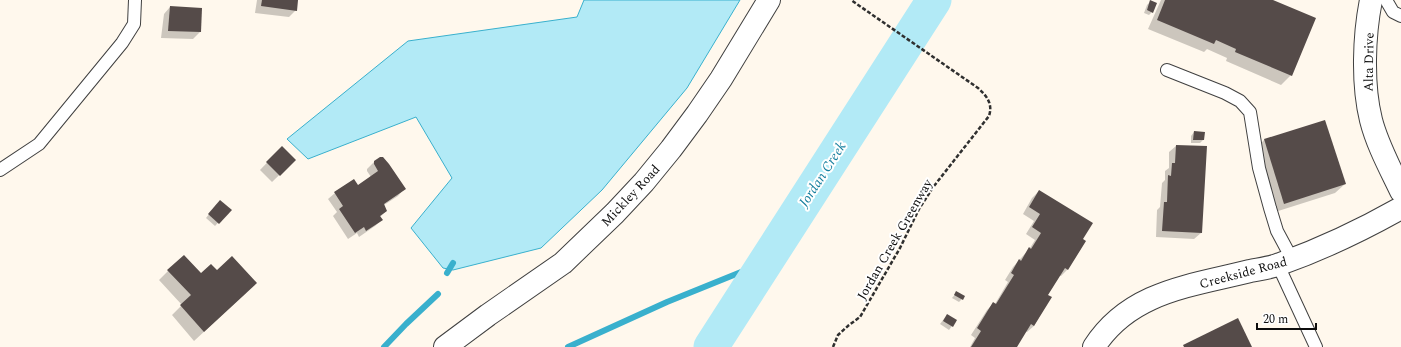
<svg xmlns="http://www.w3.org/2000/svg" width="1401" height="347" viewBox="0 0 1401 347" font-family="Spectral,serif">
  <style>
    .water { fill: #b2eaf6; stroke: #39b0cd }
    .shadow { fill: #0003 }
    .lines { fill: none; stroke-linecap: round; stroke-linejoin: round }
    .stream { stroke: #39b0cd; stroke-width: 6 }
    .river { stroke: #b2eaf6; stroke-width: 35 }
    .building { fill: #554b49 }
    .service-casing { stroke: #404040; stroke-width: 14 }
    .minor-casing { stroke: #404040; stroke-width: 24 }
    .tertiary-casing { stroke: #404040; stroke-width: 24 }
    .path { stroke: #2f2f2f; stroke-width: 2.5; stroke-dasharray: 4 2; stroke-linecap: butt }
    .service { stroke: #fff; stroke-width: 12 }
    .minor { stroke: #fff; stroke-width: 22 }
    .tertiary { stroke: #fff; stroke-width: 22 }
    .labels { text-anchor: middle; stroke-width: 4; stroke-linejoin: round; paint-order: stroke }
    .street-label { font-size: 13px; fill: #0d0d0d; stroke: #fff }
    .water-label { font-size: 14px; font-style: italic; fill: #167f9e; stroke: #fff }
  </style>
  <rect width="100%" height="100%" fill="#fff8ed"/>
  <path class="water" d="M584,0h156l-53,88 -85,102 -61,58 -88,22 -10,-2 -32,-40 41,-50 -36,-61 -108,42 -21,-20 121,-98 169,-24z"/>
  <g class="shadow">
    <path d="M257,0h40l-1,10 -7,7 -34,-4z"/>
    <path d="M1161,0h109l21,75 -10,10 -55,-24 1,-3 -20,-9 -3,3 -56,-23z"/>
    <path d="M1150,2l2,10 -3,3 -5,-2 3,-8z"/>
    <path d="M170,7l30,25 -7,7 -32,-1 3,-24z"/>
    <path d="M1324,121l21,63 -10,9 -60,19 -20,-62 9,-10z"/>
    <path d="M1194,132l9,8 -3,3h-9v-7z"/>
    <path d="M1176,146l25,87 -7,6 -38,-2 1,-27 3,-3 2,-24 3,-3v-9l4,-3v-16z"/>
    <path d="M282,147l13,13 -23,22 -12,-12z"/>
    <path d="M374,162l30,27 -6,7 -14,9 2,6 -6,6 2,3 -7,6 -16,11 -2,-4 -9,6 -15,-23 4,-4 -9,-13 7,-6 23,-7 13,-9 -4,-6v-2z"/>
    <path d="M1039,191l46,51 -18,28 -6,6h-2l-12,20 3,2 -16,28 -7,6 -2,-1 -9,16h-46l5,-9 -4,-3 16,-25 7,-7 1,1 13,-22 -3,-2 8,-13 17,-19 5,-8 -9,-6 8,-13 -11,-7 9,-16z"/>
    <path d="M217,204l13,6 -15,16 -9,-8z"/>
    <path d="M168,271l33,4 16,-4 29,22 -52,48 -22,-26 10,-10 -23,-25z"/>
    <path d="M957,292l5,7 -3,3 -7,-4z"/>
    <path d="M947,315l5,11 -3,4 -9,-6z"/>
  </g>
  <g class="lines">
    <g class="stream">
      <path d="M447,273l6,-10"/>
      <path d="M384,347l22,-23 32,-30"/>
      <path d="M568,347l99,-45 99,-40"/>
    </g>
    <path class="river" d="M711,347l223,-347"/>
  </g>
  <g class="building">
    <path d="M262,0h36l-1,11 -36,-5z"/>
    <path d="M1150,0l7,3 -4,10 -6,-3z"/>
    <path d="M1165,0h108l43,18 -24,58 -57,-24 1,-3 -20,-9 -2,4 -57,-24z"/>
    <path d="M170,6l32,2 -1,24 -33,-1z"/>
    <path d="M1325,120l21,64 -62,20 -20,-65z"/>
    <path d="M1194,131l11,1 -1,8h-11z"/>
    <path d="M1176,145l31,1 -5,87 -40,-2 2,-29h3l1,-27 3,1 1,-13h3z"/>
    <path d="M282,146l14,14 -16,16 -14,-14z"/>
    <path d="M380,157h3l6,7 17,25 -22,15 3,7 -7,5 3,4 -17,11 -2,-4 -9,6 -16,-24 4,-3 -9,-14 20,-13 4,6 20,-14 -4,-7v-3z"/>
    <path d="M1039,190l54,33 -10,16 3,2 -18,29 -3,-2 -17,27 4,2 -18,29 -3,-2 -14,23h-46l10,-16 -4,-3 16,-26 3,2 18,-29 -3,-2 8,-14 2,2 8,-14 2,2 10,-16 -9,-6 8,-13 -11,-7z"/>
    <path d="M220,200l12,10 -13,14 -11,-10z"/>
    <path d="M184,255l17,18 10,-9 6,6 15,-14 25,27 -53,49 -24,-27 11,-10 -24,-25z"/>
    <path d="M956,291l9,5 -2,4 -9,-5z"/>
    <path d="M947,314l10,6 -4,7 -10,-6z"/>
    <path d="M1238,318l14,29h-68l-1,-2z"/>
  </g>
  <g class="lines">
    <g class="service-casing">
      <g id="service">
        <path d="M1386,0l7,12 8,4"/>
        <path d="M1167,70l58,23 15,8 10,11 9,56 11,40 7,23 15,28"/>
        <path d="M0,170l39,-26 83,-101 12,-19 1,-24"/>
        <path d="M1278,265l38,82"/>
      </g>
    </g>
    <g class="minor-casing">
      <g id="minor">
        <path d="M1371,0c-7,35 -9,84 0,120 6,24 19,48 30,71"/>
        <path d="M1094,347c36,-56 97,-61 156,-76 10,-2 20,-3 30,-7 42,-15 82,-34 121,-56"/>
      </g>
    </g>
    <g class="tertiary-casing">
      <path id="tertiary" d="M445,347l43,-32 75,-52 52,-50 29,-31 27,-33 26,-35 24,-35 48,-79"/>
    </g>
    <path class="path" d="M833,347l5,-12 11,-10 11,-8 40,-69 19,-39 15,-23 55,-70c4,-12 -2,-20 -11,-28l-127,-88"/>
    <use href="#service" class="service"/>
    <use href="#minor" class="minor"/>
    <use href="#tertiary" class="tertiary"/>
  </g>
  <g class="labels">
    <g class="street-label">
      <text transform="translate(1368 62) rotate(-89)" y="5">Alta Drive</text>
      <text transform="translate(630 195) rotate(-47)" y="5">Mickley Road</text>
      <text transform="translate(894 239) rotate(-60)" y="5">Jordan Creek Greenway</text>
      <text transform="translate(1243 272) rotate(-15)" y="5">Creekside Road</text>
    </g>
    <g class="water-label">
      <text transform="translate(822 174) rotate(-57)" y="5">Jordan Creek</text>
    </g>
  </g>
  <path d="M1257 323v6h59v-6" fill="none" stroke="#0d0d0d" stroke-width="2"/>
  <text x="1263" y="323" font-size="12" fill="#0d0d0d" stroke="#ffffff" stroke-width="3" paint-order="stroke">20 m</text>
</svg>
